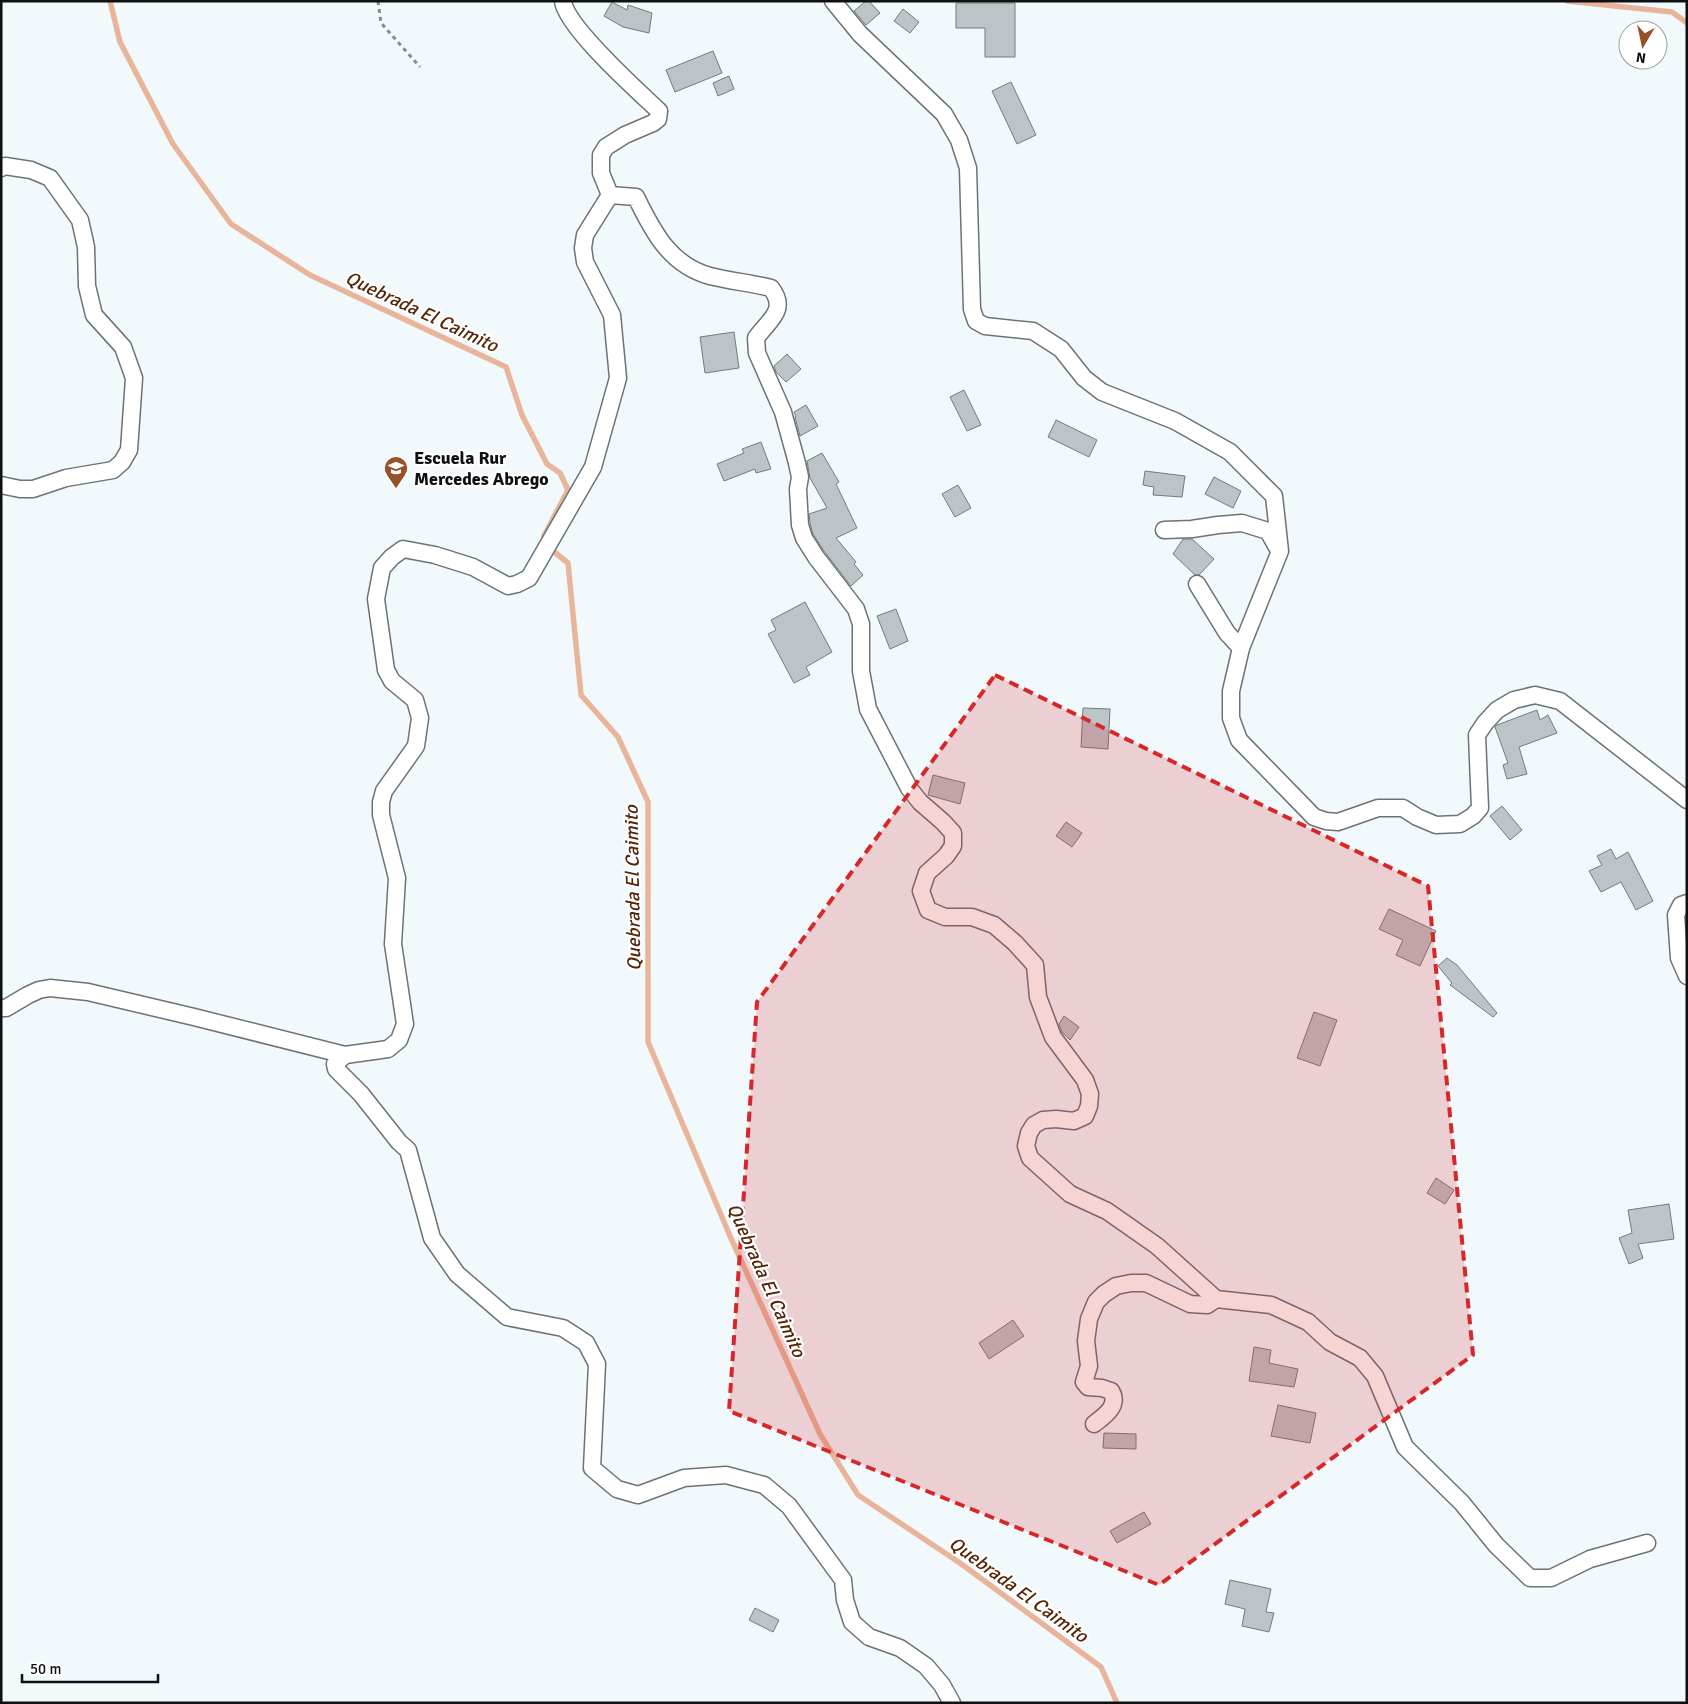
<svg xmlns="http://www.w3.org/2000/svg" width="1688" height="1704" viewBox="0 0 1688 1704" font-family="Signika,sans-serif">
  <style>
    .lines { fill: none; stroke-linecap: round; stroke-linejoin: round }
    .stream { stroke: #e9b59a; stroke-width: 5.5 }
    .building { fill: #bdc4c8; stroke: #747b7f }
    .street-casing { stroke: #6c7276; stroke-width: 19 }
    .path { stroke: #858a8d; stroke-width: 3; stroke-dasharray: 4 4; stroke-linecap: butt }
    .street { stroke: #fff; stroke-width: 16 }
    .marked { fill: #d62828; fill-opacity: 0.2; stroke: #d62828; stroke-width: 4; stroke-dasharray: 10 6; stroke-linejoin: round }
    .labels { text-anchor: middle; stroke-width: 4.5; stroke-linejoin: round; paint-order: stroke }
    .poi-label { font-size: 18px; font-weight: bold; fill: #0e1012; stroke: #fff; text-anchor: start }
    .water-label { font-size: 19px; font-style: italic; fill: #542506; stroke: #fff }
  </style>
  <rect width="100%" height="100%" fill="#f2f9fd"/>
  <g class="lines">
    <g class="stream">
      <path d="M110,1l10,41 53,102 58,80 79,51 196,92 16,48 25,49 13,9 8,17 -24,46 3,10 21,17 13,132 37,42 30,65v240l82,194 90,198 38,61 102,68 141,104 16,36"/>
      <path d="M1567,1l105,11 15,11"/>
    </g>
  </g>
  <g class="building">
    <path d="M866,1h3l11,12 -14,12 -12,-14z"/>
    <path d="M612,2l15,8 1,-5 24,8 -3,20 -26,-6 -19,-11z"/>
    <path d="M956,3h59v54h-30v-29h-29z"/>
    <path d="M903,9l16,13 -9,11 -16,-12z"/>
    <path d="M713,51l9,22 -47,19 -9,-22z"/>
    <path d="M729,76l5,13 -16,7 -5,-13z"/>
    <path d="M1011,82l25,53 -19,9 -25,-53z"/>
    <path d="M734,332l5,36 -34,5 -5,-36z"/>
    <path d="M787,354l14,15 -15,13 -10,-10 -2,-6z"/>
    <path d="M964,390l17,35 -14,6 -17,-34z"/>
    <path d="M806,405l12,21 -18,10 -5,-19 1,-1 -2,-4z"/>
    <path d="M1056,420l41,20 -8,17 -41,-20z"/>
    <path d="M761,442l10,27 -15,4 -1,-4 -31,12 -7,-17 27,-11 -2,-4z"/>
    <path d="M822,453l17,29 -3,2 21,44 -21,10 20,24 -2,2 9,11 -12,11 -27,-35 -11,-17 -3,-11 -1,-9 18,-6 -17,-30 -3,-17z"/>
    <path d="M1145,471l40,5 -3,21 -29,-2 1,-8 -11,-2z"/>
    <path d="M1214,477l27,14 -8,17 -28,-14z"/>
    <path d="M958,485l13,23 -16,9 -13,-23z"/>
    <path d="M1183,539h9l22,20 -15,16h-4l-22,-21z"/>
    <path d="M805,602l27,50 -26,15 4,8 -16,8 -26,-49 8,-4 -5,-10z"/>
    <path d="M896,609l12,32 -18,8 -13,-33z"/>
    <path d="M1083,708l27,1 -2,40 -27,-2z"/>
    <path d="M1537,710l3,10 8,-5 9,18 -38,14 8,27 -20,5 -4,-14 5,-2 -13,-36 2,-2z"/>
    <path d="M933,775l32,8 -5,21 -32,-9z"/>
    <path d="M1502,806l20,24 -12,10 -20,-24z"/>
    <path d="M1066,822l16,11 -10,14 -16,-11z"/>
    <path d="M1611,849l5,10 12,-7 25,49 -17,9 -15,-28 -20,10 -12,-21 13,-6 -5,-9z"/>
    <path d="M1389,909l47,22 -16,35 -24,-11 7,-15 -24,-11z"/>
    <path d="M1447,958l10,7 40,48 -4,4 -43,-32 2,-2 -14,-17z"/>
    <path d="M1314,1012l23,8 -17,46 -23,-8z"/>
    <path d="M1064,1016l15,11 -9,13 -8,-8 -3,-8z"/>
    <path d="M1436,1178l18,12 -9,14 -18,-11z"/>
    <path d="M1669,1204l5,35 -36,5 5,14 -14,6 -10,-26 13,-5 -4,-23z"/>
    <path d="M1013,1320l11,16 -35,23 -10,-16z"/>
    <path d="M1254,1347l17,3 -2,13 29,6 -4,18 -45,-6z"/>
    <path d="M1278,1405l38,8 -6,30 -39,-7z"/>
    <path d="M1104,1433l32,1v15l-33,-1z"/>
    <path d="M1144,1512l7,12 -34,19 -7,-12z"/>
    <path d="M1230,1580l41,9 -5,23 8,1 -5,19 -27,-6 3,-17 -20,-5z"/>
    <path d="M755,1608l24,12 -6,12 -24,-12z"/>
  </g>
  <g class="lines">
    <g class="street-casing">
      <g id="street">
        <path d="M833,1l27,33 84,80 15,26 9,28 4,141 4,12 9,5 48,5 28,18 23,29 18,14 73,29 55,31 44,44 6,55 -39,97 -10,43v27l8,22 75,77 12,4 12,1 40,-14h25l14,9 19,8 24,-1 13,-8 7,-8 -3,-73 8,-12 12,-13 17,-10 21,-5 25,6 127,99"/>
        <path d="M1,168l4,-2 26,4 19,8 30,42 6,27 1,39 7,29 29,32 11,31 -5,72 -7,12 -9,8 -47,8 -33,11h-13l-19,-4"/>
        <path d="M610,195l26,2c17,35 34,68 74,79 20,5 41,7 61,12 17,22 -2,32 -15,50l1,15 26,59 14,51 3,14 -2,12 2,36 4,13 12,19 40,52 5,15v47l7,38 41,79 11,14 23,20 10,11v13l-7,10 -19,17 -6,18 7,19 17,7h27l22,8 21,18 20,22 3,32 15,40 32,43 5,14 -1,12 -4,10 -11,5 -18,-2 -13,1 -9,5 -5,8 -3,13 4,12 40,36 37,17 50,35 59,53 55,6 37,17 22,20 30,16 15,18 30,71 57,56 34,42 34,33h21l39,-19 57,-16"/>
        <path d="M1164,530l28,-1 26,-4 24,-2 26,8 9,16"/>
        <path d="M1197,584l30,49 14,15"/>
        <path d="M1687,903l-6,2 -5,10 3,43 8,18"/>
        <path d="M1,1008h5l22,-13 11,-5 11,-2 38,4 106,25 151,38 43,-6 11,-9 6,-16 -12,-80 4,-66 -16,-63v-13l3,-11 32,-45 4,-28 -5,-18 -23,-19 -6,-11 -10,-71 6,-31 10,-11 11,-8 32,6 38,12 35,19 9,-2 12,-6 64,-111 25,-89 -6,-63 -27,-53 -2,-14 2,-13 25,-40 -9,-22v-18l5,-8 19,-12 28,-12 5,-4 1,-8c-21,-20 -93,-84 -96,-110"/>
        <path d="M345,1055l-10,9 1,5 25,25 38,48 9,8 24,88 25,36 50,43 56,11 23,15 11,21 -5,104 25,21 21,6 46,-17 42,-3 38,10 25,21 54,74 2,20 7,22 17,15 31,11 26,18 16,19 10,18"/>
        <path d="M1094,1424c10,-8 26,-18 17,-33l-9,-3 -14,-1 -4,-5 5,-16 -3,-25 3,-22 7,-17 8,-8 12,-8 15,-3h15l44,21 17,1 9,-6"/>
      </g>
    </g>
    <path class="path" d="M378,1l3,22 39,44"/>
    <use href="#street" class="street"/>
  </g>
  <path class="marked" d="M995,675l433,211 45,469 -314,230 -430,-174 28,-409z"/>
  <defs>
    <g id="school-pin" transform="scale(1.25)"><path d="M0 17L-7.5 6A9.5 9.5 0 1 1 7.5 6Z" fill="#98522a" stroke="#fff"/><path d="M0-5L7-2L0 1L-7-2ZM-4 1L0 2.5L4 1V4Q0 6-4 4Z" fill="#fff"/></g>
  </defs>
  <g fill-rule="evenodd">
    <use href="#school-pin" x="396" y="468"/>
  </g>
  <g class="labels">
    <g class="poi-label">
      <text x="414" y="464">Escuela Rur<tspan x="414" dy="21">Mercedes Abrego</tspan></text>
    </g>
    <g class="water-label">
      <text transform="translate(422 311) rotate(25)" y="7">Quebrada El Caimito</text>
      <text transform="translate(632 888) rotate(-91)" y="7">Quebrada El Caimito</text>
      <text transform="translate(767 1280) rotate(66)" y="7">Quebrada El Caimito</text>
      <text transform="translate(1019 1589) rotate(36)" y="7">Quebrada El Caimito</text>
    </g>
  </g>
  <rect width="1688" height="1704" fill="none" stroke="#0e1012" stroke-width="5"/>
  <g transform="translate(1643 45) rotate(189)"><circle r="24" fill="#ffffff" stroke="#9f9fa0"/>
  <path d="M0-4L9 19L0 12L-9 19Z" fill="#98522a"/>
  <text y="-8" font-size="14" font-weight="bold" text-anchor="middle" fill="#0e1012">N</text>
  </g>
  <path d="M22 1674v8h136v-8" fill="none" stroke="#0e1012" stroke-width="2.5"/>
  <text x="30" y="1674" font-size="15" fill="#0e1012" stroke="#ffffff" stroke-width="4" paint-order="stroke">50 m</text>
</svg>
